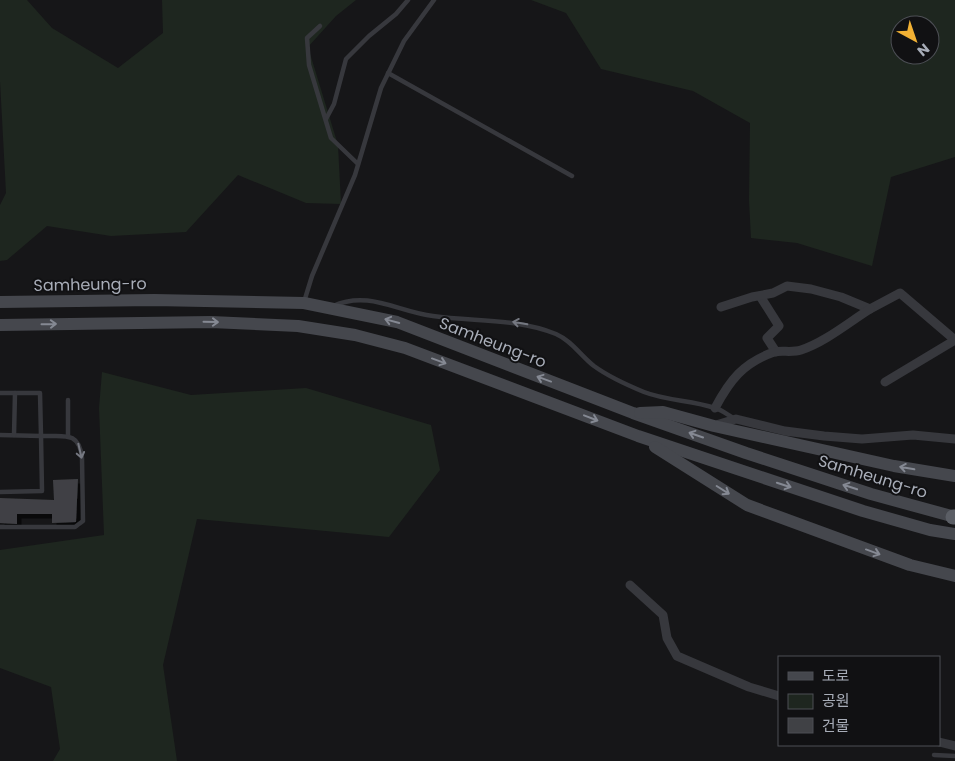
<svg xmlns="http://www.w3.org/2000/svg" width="955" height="761" viewBox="0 0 955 761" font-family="Poppins,'Noto Sans KR',sans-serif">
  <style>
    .green { fill: #1e261f; fill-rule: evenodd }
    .building { fill: #404145; filter: url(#shadow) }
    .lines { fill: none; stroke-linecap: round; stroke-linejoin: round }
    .service { stroke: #37383d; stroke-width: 4.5 }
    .minor { stroke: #37383d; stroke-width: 9 }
    .secondary { stroke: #45474d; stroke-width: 12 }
    .trunk { stroke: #5b5e65; stroke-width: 15 }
    .oneway { stroke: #858993 }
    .oneway2 { stroke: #757881 }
    .labels { text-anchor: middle; stroke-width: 4; stroke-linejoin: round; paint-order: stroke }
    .street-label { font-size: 16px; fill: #a8adb8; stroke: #111113 }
  </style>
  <defs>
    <filter id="shadow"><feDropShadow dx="4.5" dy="4.5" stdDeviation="0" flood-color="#0009"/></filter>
  </defs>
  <rect width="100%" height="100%" fill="#161618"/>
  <g class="green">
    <path d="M0,0h27l25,28 66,40 45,-35 -1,-33h194l-20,16 -28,31 30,98 3,59 -35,-1 -68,-28 -52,57 -75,4 -64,-10 -40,34 -7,1v-56l6,-12 -6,-112z"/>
    <path d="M531,0h424v157l-64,20 -19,89 -75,-23 -46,-5 -2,-38 1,-77 -57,-32 -92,-22 -35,-56zM900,25h30v30h-30z"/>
    <path d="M102,372l89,23 115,-7 125,37 9,45 -51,67 -192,-18 -34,146 14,96h-124l7,-12 -9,-62 -51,-19v-118l104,-15 -5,-127z"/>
  </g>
  <path class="building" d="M78,479l-2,43 -24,1v-9h-35v10l-17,-1v-25l54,2 -1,-20z"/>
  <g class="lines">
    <g class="service">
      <path d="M320,26l-13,12 2,27 22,73 27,26"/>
      <path d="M388,73l184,103"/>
      <path d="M326,119l8,-15 12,-45 23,-23 27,-22 12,-14"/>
      <path d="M304,302l8,-26 43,-101 26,-87 23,-47 30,-41"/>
      <path d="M333,306c36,-16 65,6 100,10 42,6 83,2 123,18 16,7 25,22 38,32 15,11 33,19 50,26 23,9 48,8 71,16 7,2 13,7 20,11"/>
      <path d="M0,393h40l1,43 -41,-1"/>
      <path d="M68,400v37"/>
      <path d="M14,435l1,-42"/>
      <path d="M0,492l42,-1 -1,-55c22,1 38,-6 41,22l1,63 -8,6h-75"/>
      <path d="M934,755l21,1"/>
    </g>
    <g class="minor">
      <path d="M760,296l19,30 -12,12 9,14"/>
      <path d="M721,307l31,-10 21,-4 14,-7 24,3 30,8 29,12 30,-16 55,47"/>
      <path d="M885,382l70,-42"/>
      <path d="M715,408c15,-28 28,-45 59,-56 8,-2 18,1 27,-2 24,-8 47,-27 69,-41"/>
      <path d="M716,425l20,-6 49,12 39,5 38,3 51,-4 42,4"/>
      <path d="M630,585l33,30 4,23 10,18 72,31 30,9"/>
      <path d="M939,742l16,4"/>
    </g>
    <g class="secondary">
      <path d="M0,302l154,-2 150,3 93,19 236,91 113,40 125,41 84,23"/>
      <path d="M0,325l211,-3 87,4 57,9 50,13 233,88 225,75 67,19 25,4"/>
      <path d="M640,413l23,-1 51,14 180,40 61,10"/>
      <path d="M655,447l92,58 163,60 45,11"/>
    </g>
    <path class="trunk" d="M953,517h2"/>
  </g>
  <defs><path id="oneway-shaft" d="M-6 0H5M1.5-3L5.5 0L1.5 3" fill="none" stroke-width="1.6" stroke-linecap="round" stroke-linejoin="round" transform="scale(1.25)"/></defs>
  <g class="oneway">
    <use href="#oneway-shaft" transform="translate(392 321) rotate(-165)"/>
    <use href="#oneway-shaft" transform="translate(211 322) rotate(1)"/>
    <use href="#oneway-shaft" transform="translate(49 324) rotate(-1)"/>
    <use href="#oneway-shaft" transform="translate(439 361) rotate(20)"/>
    <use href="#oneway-shaft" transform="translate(544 379) rotate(-160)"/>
    <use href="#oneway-shaft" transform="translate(591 418) rotate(21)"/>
    <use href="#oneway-shaft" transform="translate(696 435) rotate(-161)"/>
    <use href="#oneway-shaft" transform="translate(907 468) rotate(-170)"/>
    <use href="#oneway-shaft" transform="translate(784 485) rotate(18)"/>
    <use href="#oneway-shaft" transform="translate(850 487) rotate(-162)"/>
    <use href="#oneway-shaft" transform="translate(723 490) rotate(32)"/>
    <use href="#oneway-shaft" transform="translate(873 552) rotate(20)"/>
  </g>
  <g class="oneway2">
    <use href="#oneway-shaft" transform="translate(520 323) rotate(-170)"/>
    <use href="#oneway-shaft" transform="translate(80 451) rotate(77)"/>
  </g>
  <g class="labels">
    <g class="street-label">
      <text transform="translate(90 284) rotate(-1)" y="6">Samheung-ro</text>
      <text transform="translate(493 342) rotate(21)" y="6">Samheung-ro</text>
      <text transform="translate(873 476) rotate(17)" y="6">Samheung-ro</text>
    </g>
  </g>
  <rect x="778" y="656" width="162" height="90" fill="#111113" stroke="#4d4f55"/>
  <rect x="788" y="672" width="25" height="8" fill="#45474d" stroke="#4d4f55"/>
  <text x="822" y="681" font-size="15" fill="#a8adb8">도로</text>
  <rect x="788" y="694" width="25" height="15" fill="#1e261f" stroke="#4d4f55"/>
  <text x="822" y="706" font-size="15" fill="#a8adb8">공원</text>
  <rect x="788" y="718" width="25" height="15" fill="#404145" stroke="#4d4f55"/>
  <text x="822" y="731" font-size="15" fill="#a8adb8">건물</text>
  <g transform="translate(915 40) rotate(140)"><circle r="24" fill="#111113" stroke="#4d4f55"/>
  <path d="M0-4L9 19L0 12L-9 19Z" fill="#f2b134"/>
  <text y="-8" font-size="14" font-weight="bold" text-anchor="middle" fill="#a8adb8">N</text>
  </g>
</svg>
